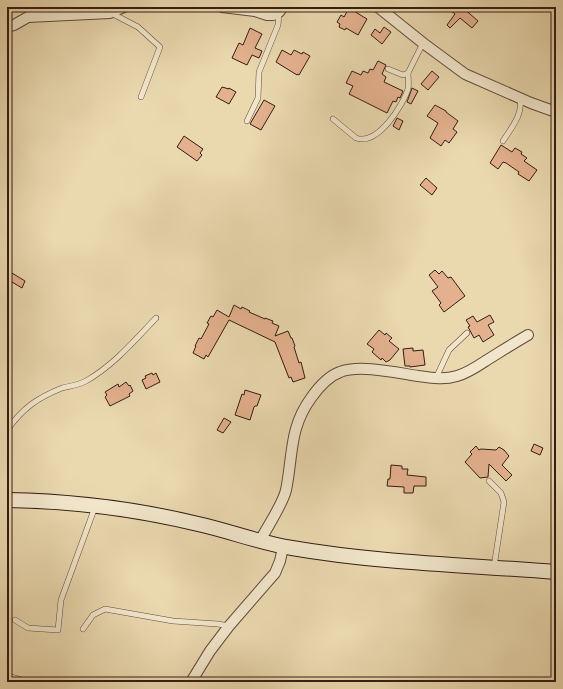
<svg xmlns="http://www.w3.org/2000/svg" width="563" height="689" viewBox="0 0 563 689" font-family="Alegreya,serif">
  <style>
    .building { fill: #e4b18e; stroke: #341c13 }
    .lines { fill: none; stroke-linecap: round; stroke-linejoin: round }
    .lane-casing { stroke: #624b3a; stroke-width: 6 }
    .street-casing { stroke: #624b3a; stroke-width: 12 }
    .secondary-casing { stroke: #341c13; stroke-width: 16 }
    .lane { stroke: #f1e6cb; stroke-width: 5 }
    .street { stroke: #f1e6cb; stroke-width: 10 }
    .secondary { stroke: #f1e6cb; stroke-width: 14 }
  </style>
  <rect width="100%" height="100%" fill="#ead8af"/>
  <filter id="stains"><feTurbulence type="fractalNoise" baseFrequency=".005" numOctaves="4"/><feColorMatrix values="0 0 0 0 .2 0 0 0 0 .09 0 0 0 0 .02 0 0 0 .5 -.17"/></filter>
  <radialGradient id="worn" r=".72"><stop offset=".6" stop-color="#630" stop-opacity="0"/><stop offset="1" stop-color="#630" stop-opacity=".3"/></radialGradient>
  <g class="building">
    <path d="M446,7h16l16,14 -6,7 -12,-10 -10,10 -3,-3 8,-11z"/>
    <path d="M349,8l18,11 -9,16 -12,-7 -1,2 -6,-3 1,-3 -3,-2 4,-7 3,2z"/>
    <path d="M384,27l7,5 -9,12 -11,-9 4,-6 5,4z"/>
    <path d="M250,28l12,6 -7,14 7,3 -3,7 -7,-3 -5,10 -15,-7 7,-15 4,2z"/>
    <path d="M282,50l9,5 3,-5 8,4 1,-2 7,4 -11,19 -2,-1v1l-21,-13z"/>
    <path d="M378,61l8,4 -4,9 4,3 -2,5 19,9 -3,7 -2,-1 -2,5 -3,-1 -6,12 -38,-19 4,-8 -7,-3 6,-12 9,4 2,-4 5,2 2,-4 3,1z"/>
    <path d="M432,71l7,6 -11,13 -7,-6z"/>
    <path d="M222,87l7,2v-1l7,4 -7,12 -13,-7z"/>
    <path d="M412,88l6,3 -7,13 -4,-2z"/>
    <path d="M264,100l11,6 -14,24 -11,-6z"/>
    <path d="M435,105l11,6v1l12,9 -5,8 4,3 -8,11 -4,-3 -4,6 -11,-8 8,-15 -11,-7z"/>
    <path d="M397,118l6,3 -4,9 -6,-4z"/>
    <path d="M184,136l19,13 -3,4 2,2 -5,6 -20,-14z"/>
    <path d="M501,145l11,7 3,-4 7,4 -1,2 6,4 -3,3 13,9 -8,11 -11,-7 1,-2 -13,-9 -3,-1 -5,7 -8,-6z"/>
    <path d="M426,178l11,10 -5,7 -12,-10z"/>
    <path d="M7,270l18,11 -3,7 -15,-9z"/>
    <path d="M435,270l4,4 3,-3 6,7 3,-1 14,19 -21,16 -5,-7 2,-2 -9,-12 6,-4 -9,-12z"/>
    <path d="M234,305l7,4 1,-2 8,4 -1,1 16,7v-1l8,3 -1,2 7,3 -4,10 13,-5 3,7h1l3,8 -1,1 5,16 2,-1 4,16 -12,4 -2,-5 -2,1 -14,-36 -46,-22 -21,37 -2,-2 -2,4 -11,-6 3,-7h-1l4,-8 2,1 8,-15 -2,-1 4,-7 2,1 4,-7 12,7z"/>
    <path d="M490,315l4,7 -6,3 6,10 -11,7 -4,-7 -5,3 -6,-11 2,-1 -4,-6 7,-4 4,6z"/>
    <path d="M379,330l6,5 1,-2 6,5 -3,3 10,8 -9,11 -4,2 -4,-4 -1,2 -9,-8 2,-3 -7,-5z"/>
    <path d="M413,348v3l10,-1 2,15 -15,2v-1h-5l-2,-17z"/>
    <path d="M152,373l1,2 3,-2 4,9 -14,7 -4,-9 4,-2 -1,-2z"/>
    <path d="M126,382l3,4 1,-1 3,6 -4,3 1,2 -20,10 -5,-9 2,-2 -2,-3 13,-8 1,3z"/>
    <path d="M245,390l16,5 -4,11h-2l-1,1 -4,13 -15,-5 7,-21 2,1z"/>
    <path d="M224,418l7,4 -8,11 -6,-3z"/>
    <path d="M534,444l9,4 -3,7 -9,-4z"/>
    <path d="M476,446l3,4 2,-1 15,1 3,-3 5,3 5,6 -7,9 10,10 -6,6 -17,-17 -1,13 -8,1 -15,-16 7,-8 -2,-2z"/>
    <path d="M391,465l11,1v3h6l-1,6 19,2v9h-12l-1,7h-9v-6l-17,-1 1,-7h2z"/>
  </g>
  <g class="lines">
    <g class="lane-casing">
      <g id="lane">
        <path d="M111,13l27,14 22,20 -19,50"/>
        <path d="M388,69l15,6 5,-2 15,-30"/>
        <path d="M333,119l23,19c22,8 47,-33 52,-49 1,-5 0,-11 0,-16"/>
        <path d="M247,121l11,-23 1,-26 19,-47 1,-13"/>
        <path d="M503,141c8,-13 20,-26 17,-42"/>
        <path d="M436,378l13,-28 18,-17"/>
        <path d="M7,430c16,-22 30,-32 55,-42 8,-2 17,-3 24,-7 28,-16 48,-40 70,-63"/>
        <path d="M489,481l12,12 3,9 -10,65"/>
        <path d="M15,620l13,8 30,2 3,-30 34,-93"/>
        <path d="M83,629l10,-14 12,-6 68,12 45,3 11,2"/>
        <path d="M7,676l22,6"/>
      </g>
    </g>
    <g class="street-casing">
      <g id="street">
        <path d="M222,7l33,4 12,4h6l6,-3 4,-5"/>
        <path d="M378,7l45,36 42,31 66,29 25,9"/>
        <path d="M7,27l7,-2 14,-8 82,-4 14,-6"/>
        <path d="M260,541c7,-14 23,-37 26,-51 7,-34 3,-62 25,-92 7,-10 18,-22 29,-26 20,-8 58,1 78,4 14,2 26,4 39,0 11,-3 21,-10 30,-16 13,-8 27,-17 41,-25"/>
        <path d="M191,682l19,-31 19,-25 46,-53 5,-12 3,-14"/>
      </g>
    </g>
    <g class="secondary-casing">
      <path id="secondary" d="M7,500c64,1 129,9 191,24 32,7 62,19 94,24 87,15 176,17 264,24"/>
    </g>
    <use href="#lane" class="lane"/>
    <use href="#street" class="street"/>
    <use href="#secondary" class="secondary"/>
  </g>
  <rect width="563" height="689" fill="none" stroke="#ead8af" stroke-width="24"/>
  <rect x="8" y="8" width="547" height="673" fill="none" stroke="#341c13" stroke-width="2"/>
  <rect x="12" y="12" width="539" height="665" fill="none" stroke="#341c13"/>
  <rect width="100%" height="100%" filter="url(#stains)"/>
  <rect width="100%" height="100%" fill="url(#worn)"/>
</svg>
